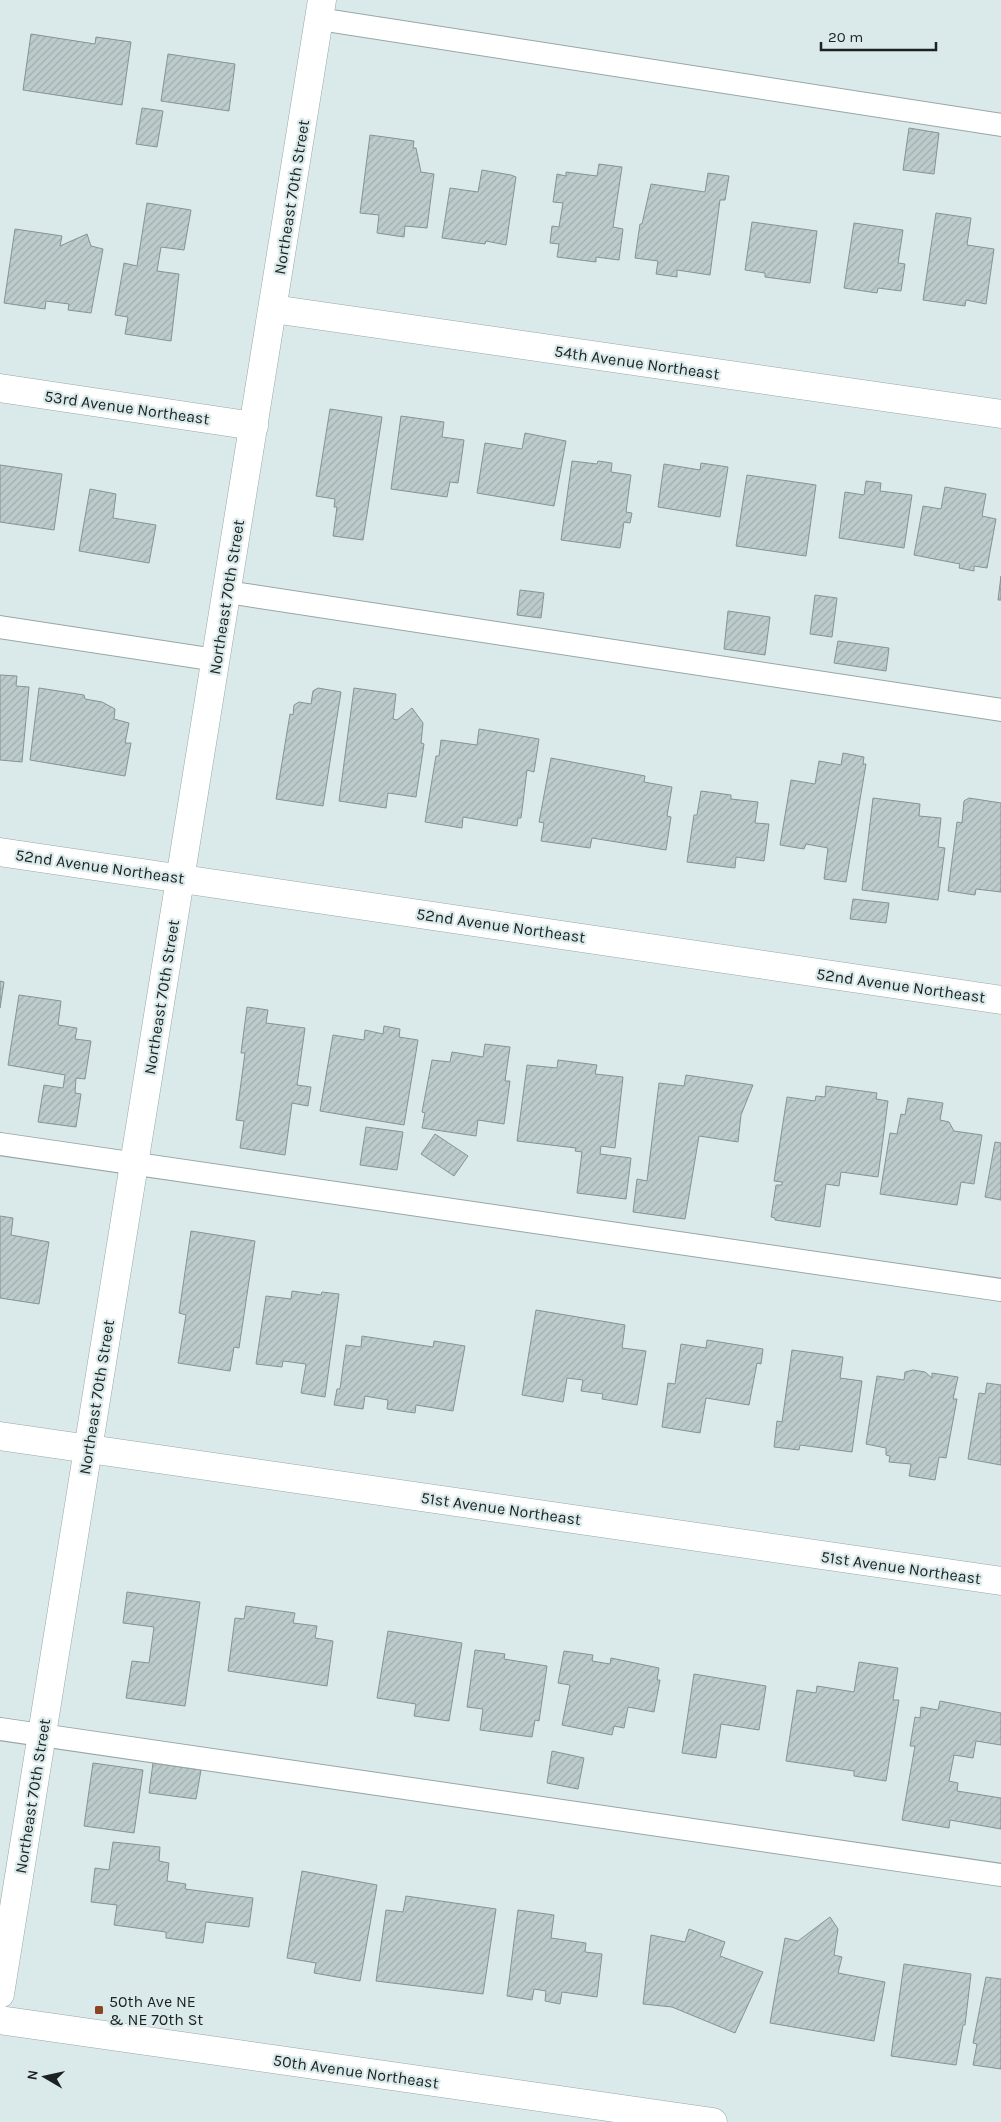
<svg xmlns="http://www.w3.org/2000/svg" width="1001" height="2122" viewBox="0 0 1001 2122" font-family="Karla,sans-serif">
  <style>
    .building { fill: url(#building-hatch); stroke: #849393 }
    .lines { fill: none; stroke-linecap: round; stroke-linejoin: round }
    .service-casing { stroke: #97a7a6; stroke-width: 24 }
    .minor-casing { stroke: #97a7a6; stroke-width: 29 }
    .tertiary-casing { stroke: #97a7a6; stroke-width: 29 }
    .service { stroke: #fff; stroke-width: 22 }
    .minor { stroke: #fff; stroke-width: 28 }
    .tertiary { stroke: #fff; stroke-width: 28 }
    .poi-dot { fill: #8b4322; stroke: #daeaea; stroke-width: 2 }
    .labels { text-anchor: middle; stroke-width: 4.5; stroke-linejoin: round; paint-order: stroke }
    .street-label { font-size: 16px; fill: #1c2221; stroke: #daeaea }
    .poi-label { font-size: 16px; fill: #1c2221; stroke: #daeaea; text-anchor: start }
  </style>
  <defs>
    <pattern id="building-hatch" width="6" height="6" patternUnits="userSpaceOnUse" patternTransform="scale(1.25)"><rect width="6" height="6" fill="#bccbcb"/><path d="M-1 1l2-2M0 6l6-6M5 7l2-2" fill="none" stroke="#a1aeae"/></pattern>
  </defs>
  <rect width="100%" height="100%" fill="#daeaea"/>
  <g class="building">
    <path d="M31,34l64,10 1,-7 35,5 -9,63 -99,-15z"/>
    <path d="M168,54l67,10 -6,47 -68,-10z"/>
    <path d="M142,108l21,3 -6,36 -21,-3z"/>
    <path d="M909,128l30,5 -5,41 -31,-4z"/>
    <path d="M370,135l44,6 -1,7h3l5,24 13,2 -7,54 -22,-2 -1,11 -27,-4 2,-18 -19,-2z"/>
    <path d="M599,164l23,3 -9,60 10,2 -4,31 -23,-3v5l-39,-5 2,-13 -9,-1 2,-17 7,1 4,-24 -10,-1 4,-28 9,2v-4l31,4z"/>
    <path d="M482,170l29,5 5,2 -10,68 -20,-4 -1,3 -43,-6 8,-50 28,4z"/>
    <path d="M708,173l21,3 -4,24h-5l-10,75 -33,-5v7l-21,-3 2,-13 -23,-3 5,-34h2l9,-40 54,8z"/>
    <path d="M147,203l44,7 -7,40 -23,-3 -4,24 22,3 -8,67 -46,-7 3,-17 -13,-2 9,-52 13,3z"/>
    <path d="M936,213l35,5 -4,27 27,4 -8,55 -20,-4 -1,6 -42,-6z"/>
    <path d="M752,222l65,9 -7,52 -45,-6v-4l-20,-3z"/>
    <path d="M854,223l49,7 -5,33 7,1 -4,27 -23,-3 -1,5 -33,-5z"/>
    <path d="M15,229l47,7 -2,10 27,-12 4,12 12,3 -12,64 -23,-3 1,-6 -23,-3 -1,8 -41,-6z"/>
    <path d="M330,409l52,8 -19,123 -30,-4 4,-29h-3l1,-8 -19,-3z"/>
    <path d="M401,416l43,6 -2,15 22,3 -6,43 -8,-1 -3,15 -56,-8z"/>
    <path d="M525,433l41,8 -12,65 -77,-13 8,-50 37,6z"/>
    <path d="M572,461l25,3 1,-3 14,2 -1,9 20,3 -5,37 6,1 -2,10 -6,-1 -4,26 -59,-8z"/>
    <path d="M701,463l27,4 -8,50 -62,-10 6,-43 36,6z"/>
    <path d="M0,465l62,9 -8,56 -54,-8z"/>
    <path d="M747,475l69,10 -10,71 -70,-10z"/>
    <path d="M866,481l15,2 -1,8 32,4 -8,53 -65,-10 6,-46 19,3z"/>
    <path d="M945,487l41,7 -4,22 14,3 -9,49 -13,-2v5l-15,-3 1,-4 -46,-9 9,-49 18,3z"/>
    <path d="M90,489l26,5 -3,24 43,7 -7,38 -70,-12z"/>
    <path d="M1001,576v24h-3z"/>
    <path d="M520,590l24,3 -3,25 -24,-3z"/>
    <path d="M815,595l22,3 -5,39 -22,-3z"/>
    <path d="M728,611l42,6 -5,38 -41,-6z"/>
    <path d="M838,641l51,7 -3,23 -52,-8z"/>
    <path d="M0,675l17,1 -1,10 13,1 -7,75 -22,-2z"/>
    <path d="M39,688l45,7 1,4 17,3 13,7 -1,10 15,4 -4,20h6l-6,33 -95,-16z"/>
    <path d="M318,688l23,4 -18,114 -47,-7 14,-85 3,1 1,-10 5,-3 12,2 2,-13z"/>
    <path d="M354,688l42,6 -3,25 4,1 15,-12 11,15 -2,20 3,1 -8,53 -28,-4 -2,15 -47,-7z"/>
    <path d="M479,729l60,10 -5,33 -7,-2 -6,48h-3l-1,8 -54,-9 -1,11 -37,-6 11,-66h3l2,-16 36,5z"/>
    <path d="M843,753l21,4 -1,7h3l-20,118 -22,-3 4,-31 -22,-4 -2,5 -24,-4 11,-65 24,4 4,-23 22,4z"/>
    <path d="M551,758l94,18 -1,6 28,5 -5,29 4,1 -5,33 -74,-12 -2,10 -49,-7 3,-18 -5,-1z"/>
    <path d="M701,791l30,4v4l27,3 -3,21 14,1 -5,37 -28,-4 -1,11 -48,-6 7,-47h3z"/>
    <path d="M873,798l47,6 -1,12 22,2 -3,29 7,1 -7,52 -76,-10z"/>
    <path d="M969,798l32,5v89l-25,-3 -1,6 -27,-4 9,-69 5,1 2,-22z"/>
    <path d="M853,899l36,4 -3,20 -36,-4z"/>
    <path d="M0,981l4,1 -4,26z"/>
    <path d="M19,995l42,6 -3,24 19,3 -2,11 16,2 -6,38 -9,-1 -1,15 6,1 -5,33 -38,-5 6,-37 19,3 2,-13 -57,-10z"/>
    <path d="M247,1007l21,3 -2,13 39,5 -8,57 14,2 -3,19 -16,-3 -7,52 -45,-7 4,-27 -8,-1 9,-67h-4z"/>
    <path d="M384,1026l16,3 -1,8 19,3 -14,85 -84,-14 13,-76 31,5 1,-10 18,4z"/>
    <path d="M485,1044l25,3 -5,34h5l-6,43 -26,-4 -2,16 -54,-8 3,-15 -3,-1 10,-52 18,2 2,-10 31,5z"/>
    <path d="M558,1060l39,5 -2,9 28,3 -8,71 -14,-2 -1,8 31,4 -5,41 -49,-6 5,-41 -7,-1 1,-3 -59,-7 10,-76 30,3z"/>
    <path d="M686,1075l67,10 -12,30 -3,27 -39,-6 -14,83 -52,-7 4,-33 10,2 12,-98 25,3z"/>
    <path d="M826,1086l51,7 -1,6 12,2 -10,76 -37,-5 -2,14 -13,-2 -6,43 -45,-7v-2l-4,-1 5,-32h6v-3l-8,-1 13,-84 28,4 1,-5 9,1z"/>
    <path d="M908,1098l35,5 -3,17 9,2 5,9 28,4 -8,49 -13,-2 -4,23 -77,-11 10,-61 7,1 4,-20 4,1z"/>
    <path d="M366,1127l37,5 -6,38 -37,-5z"/>
    <path d="M435,1134l33,22 -14,20 -33,-22z"/>
    <path d="M995,1142l6,1v57l-16,-3z"/>
    <path d="M0,1216l13,2 -2,17 38,7 -10,62 -39,-6z"/>
    <path d="M191,1231l64,10 -16,107 -5,-1 -4,24 -52,-8 8,-48 -7,-2z"/>
    <path d="M292,1291l29,4 1,-3 17,2 -14,103 -24,-4 5,-29 -23,-3 -1,6 -26,-3 10,-68 25,3z"/>
    <path d="M536,1310l89,15 -3,23 24,3 -9,54 -35,-6 1,-5 -22,-3 2,-11 -16,-2 -4,24 -41,-7z"/>
    <path d="M362,1336l71,11 1,-6 31,5 -12,65 -37,-6 -1,8 -28,-4 1,-9 -23,-4 -2,13 -29,-4 3,-16h3l6,-44 15,2z"/>
    <path d="M707,1340l56,9 -2,15 -4,-1 -8,42 -43,-7 -6,35 -38,-6 6,-44 7,1 6,-40 25,4z"/>
    <path d="M792,1350l51,7 -3,21 22,3 -10,71 -52,-7 -1,5 -25,-3 3,-26 5,1z"/>
    <path d="M913,1370l12,2 7,6v-5l26,4 -5,22h4l-11,59 -7,-1 -4,23 -26,-4 2,-12 -22,-2 1,-6 -4,-1v-7l-20,-4 11,-68 27,4 1,-8z"/>
    <path d="M987,1383l14,2v80l-33,-6 11,-66 6,1z"/>
    <path d="M127,1592l73,10 -15,104 -59,-8 6,-37 17,2 5,-36 -31,-4z"/>
    <path d="M246,1606l49,7 -2,10 24,3 -2,12 18,3 -6,45 -99,-15 7,-53 9,1z"/>
    <path d="M388,1631l74,12 -13,78 -35,-5 2,-12 -39,-6z"/>
    <path d="M475,1650l30,4 -1,5 43,7 -8,55 -4,-1 -3,17 -52,-7 3,-21 -16,-2z"/>
    <path d="M564,1651l29,4 -1,6 18,3 1,-6 48,10 -2,12h3l-6,32 -26,-5 -4,21 -10,-2 -2,9 -50,-10 8,-40 -12,-2z"/>
    <path d="M859,1662l39,6 -5,32h6l-13,81 -32,-5v-5l-68,-10 11,-71 19,3 1,-7 37,6z"/>
    <path d="M694,1674l72,12 -7,44 -38,-6 -5,34 -34,-5z"/>
    <path d="M940,1701l61,12v32l-25,-4 -3,17 -19,-3 -5,26 9,2 -1,8 44,7v31l-51,-9 -1,8 -47,-8 13,-74h-5l5,-29 5,1 1,-11 17,3z"/>
    <path d="M552,1751l32,7 -6,31 -31,-6z"/>
    <path d="M93,1763l50,7 -9,63 -50,-7z"/>
    <path d="M153,1763l48,7 -5,29 -47,-6z"/>
    <path d="M113,1842l47,5 -1,14 10,2 -2,18 19,3 -1,5 68,9 -4,29 -43,-5 -3,21 -37,-5v-6l-52,-7 3,-20 -26,-3 4,-34 14,2z"/>
    <path d="M302,1871l75,14 -17,96 -46,-8 2,-10 -29,-5z"/>
    <path d="M406,1896l90,13 -13,85 -107,-13 10,-71 17,2z"/>
    <path d="M518,1910l36,5 -3,23 35,5 -1,9 17,2 -5,43 -35,-5 -2,12 -15,-3 1,-10 -12,-2 -2,11 -25,-4z"/>
    <path d="M830,1917l8,12 -4,26 8,2 -4,16 47,9 -11,59 -104,-18 15,-85 13,3z"/>
    <path d="M689,1929l36,13 -5,14 43,16 -28,61 -63,-26 -29,-3 8,-69 34,7z"/>
    <path d="M904,1964l67,10 -6,51h-2l-7,40 -65,-9z"/>
    <path d="M986,1977l15,2v90l-28,-4 4,-21 -4,-1z"/>
  </g>
  <g class="lines">
    <g class="service-casing">
      <g id="service">
        <path d="M319,19l682,106"/>
        <path d="M227,592l774,118"/>
        <path d="M0,627l216,33"/>
        <path d="M0,1144l1001,146"/>
        <path d="M0,1729l1001,146"/>
      </g>
    </g>
    <g class="minor-casing">
      <g id="minor">
        <path d="M273,309l728,105"/>
        <path d="M0,388l254,38"/>
        <path d="M0,852l1001,148"/>
        <path d="M0,1436l1001,145"/>
        <path d="M0,2020l713,102"/>
      </g>
    </g>
    <g class="tertiary-casing">
      <path id="tertiary" d="M0,1994l322,-1994"/>
    </g>
    <use href="#service" class="service"/>
    <use href="#minor" class="minor"/>
    <use href="#tertiary" class="tertiary"/>
  </g>
  <rect class="poi-dot" x="94" y="2005" width="10" height="10" rx="2.5"/>
  <g class="labels">
    <g class="street-label">
      <text transform="translate(291 197) rotate(-81)" y="6">Northeast 70th Street</text>
      <text transform="translate(637 362) rotate(8)" y="6">54th Avenue Northeast</text>
      <text transform="translate(127 407) rotate(8)" y="6">53rd Avenue Northeast</text>
      <text transform="translate(226 597) rotate(-81)" y="6">Northeast 70th Street</text>
      <text transform="translate(100 866) rotate(8)" y="6">52nd Avenue Northeast</text>
      <text transform="translate(501 925) rotate(8)" y="6">52nd Avenue Northeast</text>
      <text transform="translate(901 985) rotate(8)" y="6">52nd Avenue Northeast</text>
      <text transform="translate(161 997) rotate(-81)" y="6">Northeast 70th Street</text>
      <text transform="translate(96 1397) rotate(-81)" y="6">Northeast 70th Street</text>
      <text transform="translate(501 1508) rotate(8)" y="6">51st Avenue Northeast</text>
      <text transform="translate(901 1567) rotate(8)" y="6">51st Avenue Northeast</text>
      <text transform="translate(32 1796) rotate(-81)" y="6">Northeast 70th Street</text>
      <text transform="translate(356 2071) rotate(8)" y="6">50th Avenue Northeast</text>
    </g>
    <g class="poi-label">
      <text x="109" y="2007">50th Ave NE<tspan x="109" dy="18">&amp; NE 70th St</tspan></text>
    </g>
  </g>
  <g transform="translate(45 2077) rotate(279)" stroke="#daeaea" stroke-width="4" paint-order="stroke">
  <path d="M0-4L9 19L0 12L-9 19Z" fill="#1c2221"/>
  <text y="-8" font-size="14" font-weight="bold" text-anchor="middle" fill="#1c2221">N</text>
  </g>
  <path d="M821 42v8h115v-8" fill="none" stroke="#1c2221" stroke-width="2.5"/>
  <text x="828" y="42" font-size="15" fill="#1c2221" stroke="#daeaea" stroke-width="4" paint-order="stroke">20 m</text>
</svg>
